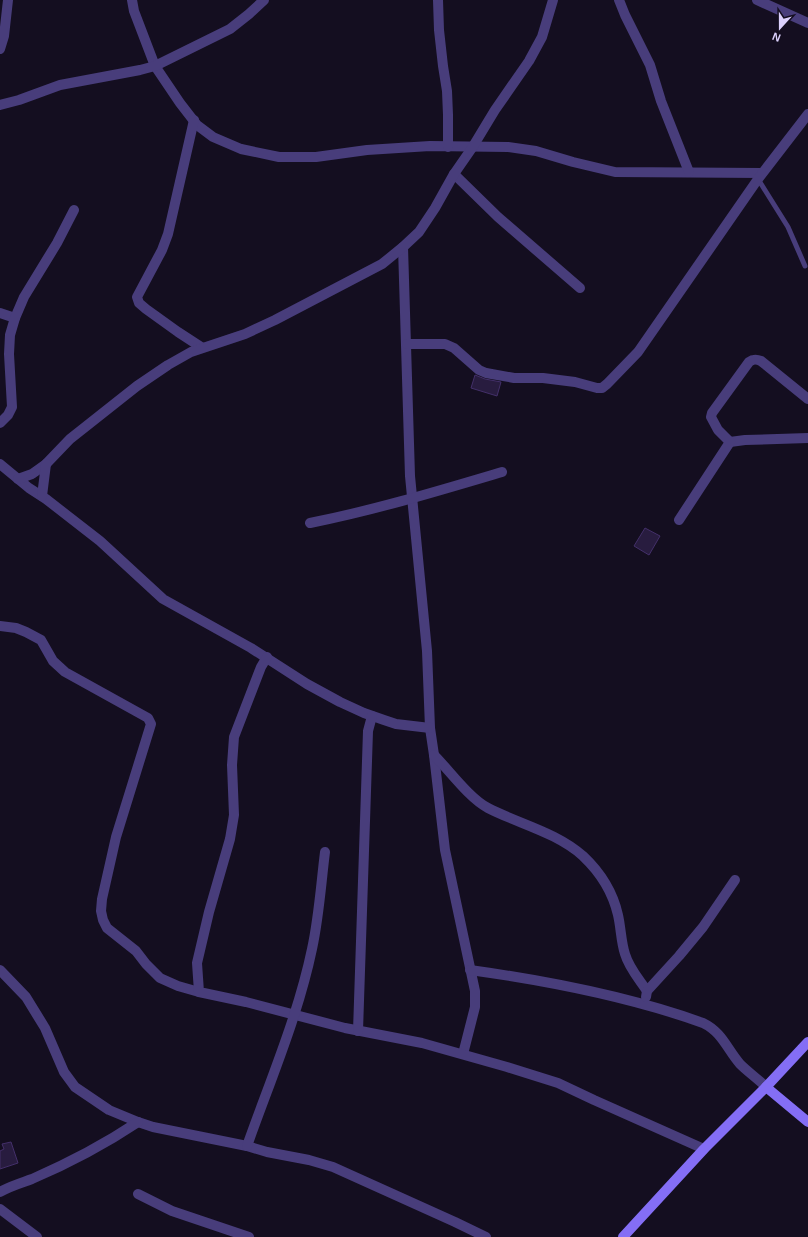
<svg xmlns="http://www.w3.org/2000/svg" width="808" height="1237" viewBox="0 0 808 1237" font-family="Helvetica,sans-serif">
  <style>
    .building { fill: #281c3f; stroke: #432f69 }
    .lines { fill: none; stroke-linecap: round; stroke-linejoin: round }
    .lane { stroke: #483d7b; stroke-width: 5 }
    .street { stroke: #483d7b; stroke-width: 10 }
    .secondary { stroke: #846ef5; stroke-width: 10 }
  </style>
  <rect width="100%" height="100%" fill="#140e20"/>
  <g class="building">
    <path d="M475,375l10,4 16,3 -4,14 -26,-8z"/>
    <path d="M645,528l15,8 -11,19 -15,-9z"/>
    <path d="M11,1142l7,21 -18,6v-18l4,-2 -2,-5z"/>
  </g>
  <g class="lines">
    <path class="lane" d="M758,179l30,48 17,39"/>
    <g class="street">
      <path d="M132,0l2,11 21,55 25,37 17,22 16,12 28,12 38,8h37l51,-7 63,-4 78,1 28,4 37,11 42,10 147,1"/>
      <path d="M438,0l1,30 4,36 4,25 1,24v32"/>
      <path d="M619,0l6,15 25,50 11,36 28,71"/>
      <path d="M757,0l51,23"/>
      <path d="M0,49l4,-13 4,-36"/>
      <path d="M0,105l19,-5 41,-15 80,-15 15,-4 75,-37 19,-15 15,-14"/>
      <path d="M194,120l-26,114 -6,16 -25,47 2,6 7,6 32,23 23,15"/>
      <path d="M454,174l44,43 82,71"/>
      <path d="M403,247l7,229 17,175 3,77 4,27 11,95 30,141v16l-12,47"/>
      <path d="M0,313l15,5"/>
      <path d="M407,344h38l9,4 25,22 7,3 28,5h29l32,4 22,6h5l5,-4 31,-32 120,-173 50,-65"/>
      <path d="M0,423l8,-8 4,-8 -3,-53 1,-19 5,-17 9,-21 33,-54 17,-33"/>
      <path d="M730,442l15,-2 63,-2"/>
      <path d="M0,464l29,24 17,11 54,42 63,58 88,49 56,36 33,18 24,11 20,7 12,4 34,4"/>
      <path d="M18,479l14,-5 14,-10 24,-25 67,-53 31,-21 23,-13 54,-18 30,-14 107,-56 21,-17 16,-15 16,-24 19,-34 18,-26 23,-38 34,-49 13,-24 11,-37"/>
      <path d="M42,496l4,-32"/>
      <path d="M679,520l51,-78 -12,-12 -7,-13 1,-4 37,-51c4,-3 7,-3 12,-1l47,38"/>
      <path d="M310,523c65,-13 128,-32 192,-51"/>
      <path d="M0,626l16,2 10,4 15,8 12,21 12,11 83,46 3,6 -35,113 -14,62 -1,12 2,9 4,8 29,23 10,13 14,14 18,8 21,6"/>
      <path d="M267,657l-6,10 -27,70 -2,28 2,50 -4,24 -21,73 -12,51 2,29 47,10 99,26 77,15 85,24 51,16 36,17 110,49"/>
      <path d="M434,755c15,15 35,43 54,53 31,16 68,24 95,48 17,16 30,37 35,59 3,13 3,27 7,39 4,14 14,25 22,37"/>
      <path d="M0,970l26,27 19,31 19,44 11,15 34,23 29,12 15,5 94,19 20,6 42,8 24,7 122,55 31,15"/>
      <path d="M470,970c79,11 158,26 233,53 19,9 24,26 37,41 8,8 18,15 26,23"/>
      <path d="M646,997l1,-6 32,-35 24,-29 32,-47"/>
      <path d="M358,1031l10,-300 4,-15"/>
      <path d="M247,1146c23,-65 51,-130 65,-197 7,-32 9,-65 13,-97"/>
      <path d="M0,1192c10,-6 21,-9 32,-13 37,-16 73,-35 106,-57"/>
      <path d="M138,1194l34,17 77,26"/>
      <path d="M0,1209l37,28"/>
    </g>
    <g class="secondary">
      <path d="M766,1087l42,35"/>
      <path d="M623,1237l81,-88 62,-62 42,-45"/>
    </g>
  </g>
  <g transform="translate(780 28) rotate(201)" stroke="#140e20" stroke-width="3" paint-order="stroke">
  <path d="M0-3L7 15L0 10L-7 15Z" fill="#dbd0fc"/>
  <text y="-6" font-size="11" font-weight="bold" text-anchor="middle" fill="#dbd0fc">N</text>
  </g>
</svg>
